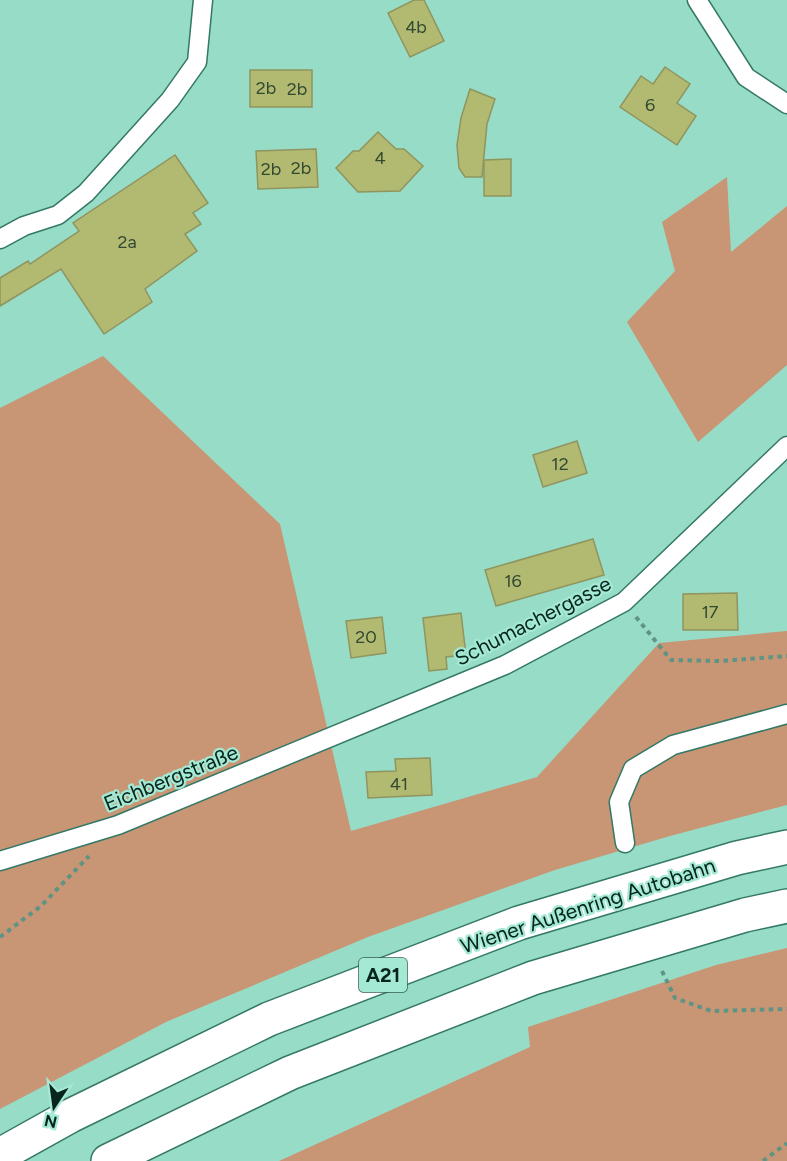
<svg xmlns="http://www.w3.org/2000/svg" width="787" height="1161" viewBox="0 0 787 1161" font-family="Figtree,sans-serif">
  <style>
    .green { fill: #c89575 }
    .building { fill: #b2b971; stroke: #8f955e; stroke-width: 1.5 }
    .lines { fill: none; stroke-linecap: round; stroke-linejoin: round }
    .minor-casing { stroke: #347866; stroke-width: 21 }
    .motorway-casing { stroke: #347866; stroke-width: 36 }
    .path { stroke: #5e9484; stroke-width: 4; stroke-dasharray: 4.5 4.5; stroke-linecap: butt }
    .minor { stroke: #fff; stroke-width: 18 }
    .motorway { stroke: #fff; stroke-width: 33 }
    .labels { text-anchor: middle; stroke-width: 4.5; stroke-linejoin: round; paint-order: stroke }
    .number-label { font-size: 18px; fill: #324932 }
    .shield { fill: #a4e9d4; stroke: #365f54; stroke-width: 1.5 }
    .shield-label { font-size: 20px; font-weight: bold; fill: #07241d }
    .street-label { font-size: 21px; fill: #07241d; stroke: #a4e9d4 }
  </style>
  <rect width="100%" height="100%" fill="#97dcc7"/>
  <g class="green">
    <path d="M727,177l4,75 56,-46v159l-89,77 -71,-120 48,-51 -13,-49z"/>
    <path d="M103,356l177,168 71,307 186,-54 122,-134 128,-12v174l-117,31 -115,34 -187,67 -202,85 -166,87v-701z"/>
    <path d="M787,948v213h-508l251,-114 -2,-20 188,-62z"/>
  </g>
  <g class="building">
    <path d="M414,0h10l20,41 -34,16 -22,-44z"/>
    <path d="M665,67l25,17 -13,19 19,13 -19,29 -57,-38 21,-31 12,8z"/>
    <rect x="250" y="70" width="62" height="37"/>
    <path d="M470,89l25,10 -8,25 -5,53h-17l-6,-9 -2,-23 4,-27z"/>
    <path d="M378,132l18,17h8l19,17 -23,25 -42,1 -22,-24 17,-17h6z"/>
    <path d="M316,149l2,38 -60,2 -2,-38z"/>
    <path d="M175,155l33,48 -15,10 8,11 -16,10 12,17 -52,38 7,13 -48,32 -43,-65 -61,37v-28l28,-17 2,3 49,-33 -6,-8z"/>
    <path d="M511,159v37h-27v-36z"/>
    <path d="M577,441l10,32 -44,14 -10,-32z"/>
    <path d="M593,539l11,36 -108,31 -11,-36z"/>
    <path d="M737,593l1,37h-55v-36z"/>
    <path d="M461,613l5,42 -20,2 1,12 -18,2 -6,-53z"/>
    <path d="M382,617l4,36 -35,5 -5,-37z"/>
    <path d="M430,758l2,37 -64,3 -2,-26 30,-1 -1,-12z"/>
  </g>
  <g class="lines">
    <g class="minor-casing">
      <g id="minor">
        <path d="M697,0l49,77 41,27"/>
        <path d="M0,239l24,-13 34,-11 28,-22 84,-93 27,-38 6,-62"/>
        <path d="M625,843l-6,-41 14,-33 40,-24 114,-31"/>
        <path d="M0,861l118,-36 387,-160 119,-63 163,-156"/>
      </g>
    </g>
    <g class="motorway-casing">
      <g id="motorway">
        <path d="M0,1155l70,-39 199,-97 250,-96 218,-65 50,-11"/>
        <path d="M108,1161l182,-88 243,-95 212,-63 42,-9"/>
      </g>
    </g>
    <g class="path">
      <path d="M636,617l35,43 49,1 67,-5"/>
      <path d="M0,937l41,-31 48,-50"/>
      <path d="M662,971l13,27 36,13 76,-2"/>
      <path d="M763,1161l24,-18"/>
    </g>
    <use href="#minor" class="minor"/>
    <use href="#motorway" class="motorway"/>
  </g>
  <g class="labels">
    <g class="number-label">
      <text x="416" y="33">4b</text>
      <text x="266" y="94">2b</text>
      <text x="297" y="95">2b</text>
      <text x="650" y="111">6</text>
      <text x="380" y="164">4</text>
      <text x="301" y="174">2b</text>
      <text x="271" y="175">2b</text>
      <text x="127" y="248">2a</text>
      <text x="560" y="470">12</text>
      <text x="513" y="587">16</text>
      <text x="710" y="618">17</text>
      <text x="366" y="643">20</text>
      <text x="399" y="790">41</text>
    </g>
    <rect class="shield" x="359" y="958" width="48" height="34" rx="4.5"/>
    <g class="shield-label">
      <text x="383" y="982">A21</text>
    </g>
    <g class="street-label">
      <text transform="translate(533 621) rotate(-27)" y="7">Schumachergasse</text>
      <text transform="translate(171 778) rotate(-22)" y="7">Eichbergstraße</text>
      <text transform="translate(588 906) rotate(-18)" y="7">Wiener Außenring Autobahn</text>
    </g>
  </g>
  <g transform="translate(54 1107) rotate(193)" stroke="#a4e9d4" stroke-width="4.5" paint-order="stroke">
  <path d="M0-4.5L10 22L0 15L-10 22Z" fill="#07241d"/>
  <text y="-9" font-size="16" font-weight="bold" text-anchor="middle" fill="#07241d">N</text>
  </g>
</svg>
